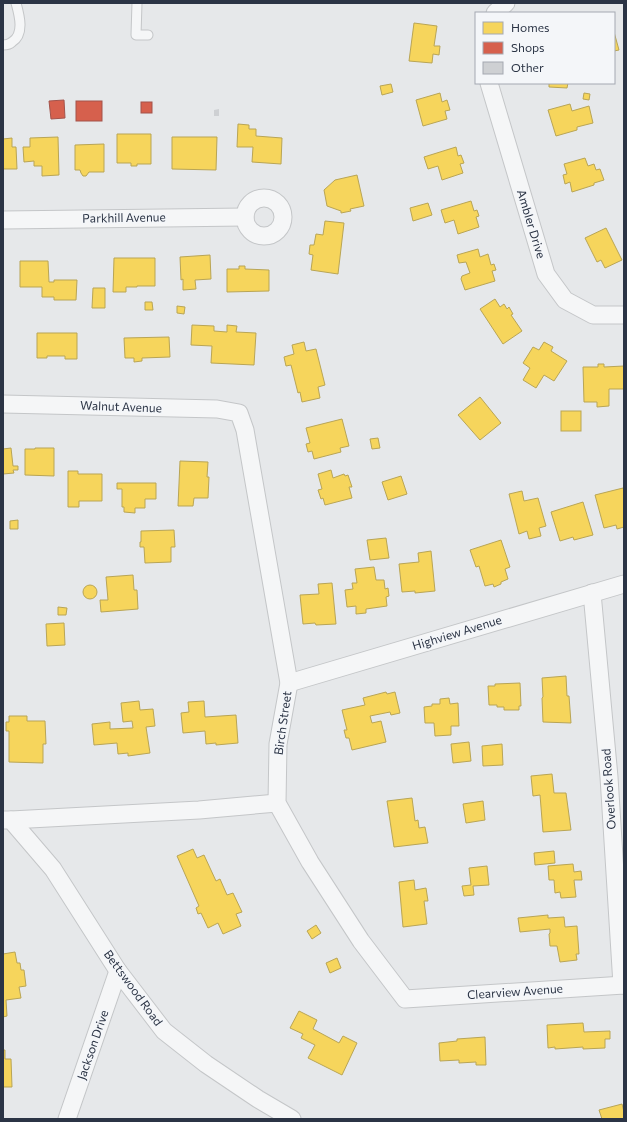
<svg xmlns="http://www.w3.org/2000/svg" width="627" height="1122" viewBox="0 0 627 1122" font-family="Commissioner,sans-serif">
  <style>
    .homes { fill: #f6d55c; stroke: #b9a555 }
    .shops { fill: #d6604d; stroke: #a3534b }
    .building { fill: #ced0d3 }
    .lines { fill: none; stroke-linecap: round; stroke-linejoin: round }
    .service-casing { stroke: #c4c6c8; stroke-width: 11 }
    .minor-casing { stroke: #c4c6c8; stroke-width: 19 }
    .service { stroke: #f5f6f7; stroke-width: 9 }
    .minor { stroke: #f5f6f7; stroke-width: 17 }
    .labels { text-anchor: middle; stroke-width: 4; stroke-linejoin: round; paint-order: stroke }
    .street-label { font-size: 12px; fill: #2b3445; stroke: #f4f6f9 }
  </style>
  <rect width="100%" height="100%" fill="#e6e8ea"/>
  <g class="homes">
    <path d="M414,23l23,3 -3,20h6l-1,9 -6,-1 -1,9 -23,-2z"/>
    <path d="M614,32l5,18 -5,1z"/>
    <path d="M549,83h19l-1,5 -18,-1z"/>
    <path d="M391,84l2,8 -11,3 -2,-9z"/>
    <path d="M440,93l2,9 5,-2 3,10 -5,1 2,8 -24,7 -7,-26z"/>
    <path d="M584,93l6,1 -1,6 -6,-1z"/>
    <path d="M570,104l2,7 17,-5 4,17 -16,4v3l-21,6 -8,-26z"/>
    <path d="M238,124l11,1v4h7v7l26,2 -1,26 -29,-2 1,-15h-16z"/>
    <path d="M117,134h34v30h-14v2h-6v-3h-14z"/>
    <path d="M58,137l1,38 -17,1v-10h-8v-5l-10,1 -1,-15h7v-9z"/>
    <path d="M172,137h45l-1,33 -44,-1z"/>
    <path d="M12,138v9h4l1,22h-14v-30z"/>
    <path d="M104,144v28h-15l-3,4h-3l-2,-3 -1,-3h-5v-25z"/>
    <path d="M456,147l2,9 3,-1 3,8 -4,1 3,9 -21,7 -4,-14 -10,3 -4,-12z"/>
    <path d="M585,158l3,8 6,-2 2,6 4,-1 4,11 -10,3v2l-22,7 -2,-10 -5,2 -2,-9 4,-1 -3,-10z"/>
    <path d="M357,175l7,31 -14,3 1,2 -10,2v-2l-14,-5 -3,-16 11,-10z"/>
    <path d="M471,201l3,10 3,-1 2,6 -3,1 3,10 -21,7 -4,-14 -9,3 -4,-13z"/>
    <path d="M428,203l4,12 -19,6 -3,-13z"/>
    <path d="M325,221l19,2 -6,51 -27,-4 2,-15 -4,-1 1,-9h4l2,-11 7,1z"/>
    <path d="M606,228l16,32 -17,8 -4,-8 -4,2 -12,-24z"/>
    <path d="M478,249l2,8 8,-3 3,11 3,-1 2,6 -4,1 3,10 -30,9 -4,-11 1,-3 8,-3 -4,-11 -7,1 -2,-8z"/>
    <path d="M210,255l1,24 -16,1 1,9 -13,1v-11l-2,1 -1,-23z"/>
    <path d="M114,258h41v28h-18v1h-11v5h-13z"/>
    <path d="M20,261h28l1,21h5v-2h23l-1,20h-22v-3h-12v-10h-22z"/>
    <path d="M239,266h6v3l24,1v21l-42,1v-23h12z"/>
    <path d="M93,288h12v20h-13z"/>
    <path d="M495,299l5,8 4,-3 3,5 2,-2 4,7 -2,1 11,16 -19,13 -23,-35z"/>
    <path d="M145,302h7l1,8h-8z"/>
    <path d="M177,306l8,1 -1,7 -7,-1z"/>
    <path d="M192,325l22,1v5l13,1v-7l10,1 -1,6 20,1 -2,32 -43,-2 1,-17 -21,-1z"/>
    <path d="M37,333h40v26h-12v-3h-18v2h-10z"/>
    <path d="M169,337l1,20 -28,1v3l-8,1v-4h-9l-1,-20z"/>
    <path d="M304,342l2,9 10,-2 9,36 -7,2 2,11 -18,4 -2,-10 -2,1 -7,-28 -5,1 -2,-9 10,-3 -2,-9z"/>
    <path d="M544,342l9,5 -2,4 16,10 -13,20 -10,-6 -8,13 -13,-8 7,-12 -7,-5 10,-16 6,3z"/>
    <path d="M598,364h6v3l20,-1v23h-15v17l-12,1v-5h-13l-1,-35h15z"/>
    <path d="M480,397l21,26 -21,17 -22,-25z"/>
    <rect x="561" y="411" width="20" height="20"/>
    <path d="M342,419l7,27 -9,2 1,4 -27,7 -2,-8 -4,1 -2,-8 4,-1 -4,-15z"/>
    <path d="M378,438l2,10 -8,1 -2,-10z"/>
    <path d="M11,448l2,18h5v4h-5l1,3 -11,1v-25z"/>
    <path d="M35,448h19v28l-29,-1v-26h10z"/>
    <path d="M180,461l28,1 -1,15h2l-1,21h-14l-1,8h-15z"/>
    <path d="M331,470l2,8 11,-4 1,2 3,-1 4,12h-3l3,11 -27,7 -2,-7 -2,1 -3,-9 4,-1 -4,-15z"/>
    <path d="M68,471h10v3h24v27h-23v6h-11z"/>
    <path d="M401,476l6,18 -19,6 -6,-18z"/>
    <path d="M117,483h39v16h-11v9h-10v5l-11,-1v-5h-2v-18h-5z"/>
    <path d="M623,488l1,3v36l-7,2 -1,-4 -12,3 -9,-33z"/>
    <path d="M522,491l2,10 14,-3 8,28 -7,2 2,8 -12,3 -2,-8 -8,3 -10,-40z"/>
    <path d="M583,502l10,33 -19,5 -1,-3 -13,4 -9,-29z"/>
    <path d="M18,520v9h-8v-8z"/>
    <path d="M174,530l1,17h-4v15l-26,1 -1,-16h-4v-5h1v-11z"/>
    <path d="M386,538l3,20 -19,2 -3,-20z"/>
    <path d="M501,540l9,27 -5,2 3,10 -7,3v2l-7,3 -1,-3 -8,2 -6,-20 -3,1 -6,-17z"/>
    <path d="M431,551l4,40 -20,2v-2l-13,1 -3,-28 20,-2 -1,-9z"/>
    <path d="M374,567l2,13h8l1,9 3,-1 1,8 -3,1 1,9 -21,3v4l-10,1v-8l-9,1 -2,-17 8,-1 -1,-6h5l-2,-14z"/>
    <path d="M133,575l1,15h3l1,19 -37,3 -1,-12h8l-2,-23z"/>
    <path d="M332,583l4,41 -20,1 -1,-2 -12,1 -3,-29 19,-1 -1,-10z"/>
    <circle cx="90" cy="592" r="7"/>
    <path d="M58,607l9,1 -1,7h-8z"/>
    <path d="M64,623l1,22 -18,1 -1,-22z"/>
    <path d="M566,676l1,20h2l2,27 -28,-1 -1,-24 1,-1 -1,-19z"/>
    <path d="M520,683l1,23h-2v4h-15v-3h-7v-2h-8l-1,-19h7v-2z"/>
    <path d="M386,692l1,2 8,-2 5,21 -9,2 -1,-3 -20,4 2,7 9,-2 5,21 -34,8 -3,-12h-3l-2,-8h3l-5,-20 23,-5 -2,-7z"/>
    <path d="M449,698l1,6 8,-1 1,23h-8v9l-16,1 -1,-13h-9l-1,-16 8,-1v-2h8v-5z"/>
    <path d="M139,701l1,9 13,-1 2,17 -9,1 4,26 -22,3v-3l-10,1 -1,-11 -23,2 -2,-21 18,-2v7l23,-1 -1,-7 -9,1 -2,-19z"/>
    <path d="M204,701l1,16 31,-2 2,28 -22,2v-2l-10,1 -1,-13 -22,2 -2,-20 8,-1 -1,-10z"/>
    <path d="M9,716h18v5h18l1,23h-3v19l-34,-1v-31h-3v-9h3z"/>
    <path d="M469,742l2,19 -18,2 -2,-19z"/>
    <path d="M502,744l1,21 -20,1 -1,-20z"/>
    <path d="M552,774l2,19h12l5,37 -28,2 -3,-37 -7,1 -2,-20z"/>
    <path d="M412,798l3,23 3,-1 1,8 6,-1 3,16 -34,4 -7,-46z"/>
    <path d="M483,801l2,19 -19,3 -3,-19z"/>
    <path d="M193,849l4,9 7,-3 12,26 4,-2 7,16 6,-2 9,19 -6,2 5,12 -18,8 -5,-11 -10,5 -7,-15 -3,1 -2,-6 3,-2 -22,-50z"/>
    <path d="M554,851l1,12 -20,2 -1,-12z"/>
    <path d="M573,864l1,8 7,-1 1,9h-8l2,17 -15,1 -1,-6 -5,1 -1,-13h-5l-1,-14z"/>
    <path d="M487,866l2,19 -16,1 1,9 -10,1 -2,-10 9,-1 -2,-17z"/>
    <path d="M414,880l1,10 11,-2 2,13h-4l3,23 -24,3 -4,-45z"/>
    <path d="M548,915v3l16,-1 1,10 12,-1 2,28h-3l1,6 -17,2 -3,-16h-7l-1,-12 1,-1v-4l-30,3 -2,-14z"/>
    <path d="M316,925l5,8 -9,6 -5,-8z"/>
    <path d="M15,952l2,11h3l1,7h3l2,16 -7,1 2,11 -15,2 1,16 -4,1v-63z"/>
    <path d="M337,958l4,10 -11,5 -4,-10z"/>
    <path d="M299,1011l18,9 -4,9 26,14 4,-7 14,7 -15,32 -34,-17 7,-13 -14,-7 2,-4 -13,-6z"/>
    <path d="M583,1023l1,9 26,-1v8h-5v9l-22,1v-2l-28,2v-2l-7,1 -1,-23z"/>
    <path d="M485,1037l1,28h-10v-3l-17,1v-3l-19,1 -1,-18 18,-2v-2z"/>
    <path d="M3,1050h2v9h6l1,28h-9z"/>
    <path d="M622,1104l2,8v7h-22l-3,-9z"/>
  </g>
  <g class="shops">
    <path d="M64,100l1,18 -14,1 -2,-18z"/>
    <rect x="76" y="101" width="26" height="20"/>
    <rect x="141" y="102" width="11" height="11"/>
  </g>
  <path class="building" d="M219,109v7h-5v-6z"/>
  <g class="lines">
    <g class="service-casing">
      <g id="service">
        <path d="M137,3l-1,32h12"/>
        <path d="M3,45c3,0 7,-1 9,-3 13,-8 7,-28 4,-39"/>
      </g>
    </g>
    <g class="minor-casing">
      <g id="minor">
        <path d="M495,13l11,-10"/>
        <path d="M489,83l57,191 19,26 28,15h31"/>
        <circle cx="264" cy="217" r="19"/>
        <path d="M3,220l242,-3"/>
        <path d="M3,404l214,5 22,4 6,17 44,253 -11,61 -1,59 33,59 51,79 44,58 219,-14"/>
        <path d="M592,593l17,184 13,208"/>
        <path d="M289,683l335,-99"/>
        <path d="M3,820h8l42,49 65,102 46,60 42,33 52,35 34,20"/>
        <path d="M11,820l188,-10 78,-7"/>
        <path d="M67,1119l51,-148"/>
      </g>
    </g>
    <use href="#service" class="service"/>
    <use href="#minor" class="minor"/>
  </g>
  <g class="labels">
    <g class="street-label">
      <text transform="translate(124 218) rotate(-1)" y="4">Parkhill Avenue</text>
      <text transform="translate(531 224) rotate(73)" y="4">Ambler Drive</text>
      <text transform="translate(121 407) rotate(2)" y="4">Walnut Avenue</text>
      <text transform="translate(457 633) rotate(-17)" y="4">Highview Avenue</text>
      <text transform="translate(283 723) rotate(-82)" y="4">Birch Street</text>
      <text transform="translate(609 789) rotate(-94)" y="4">Overlook Road</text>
      <text transform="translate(133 988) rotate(54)" y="4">Bettswood Road</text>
      <text transform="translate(515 992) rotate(-4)" y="4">Clearview Avenue</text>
      <text transform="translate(93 1045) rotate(-71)" y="4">Jackson Drive</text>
    </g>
  </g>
  <rect width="627" height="1122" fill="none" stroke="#2b3445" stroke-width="8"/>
  <rect x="475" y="12" width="140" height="72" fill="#f4f6f9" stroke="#a4a8b1"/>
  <rect x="483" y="22" width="20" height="12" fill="#f6d55c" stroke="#a4a8b1"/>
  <text x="511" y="32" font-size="12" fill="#2b3445">Homes</text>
  <rect x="483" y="42" width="20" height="12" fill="#d6604d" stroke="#a4a8b1"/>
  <text x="511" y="52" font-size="12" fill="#2b3445">Shops</text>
  <rect x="483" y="62" width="20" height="12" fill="#ced0d3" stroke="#a4a8b1"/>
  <text x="511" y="72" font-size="12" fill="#2b3445">Other</text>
</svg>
